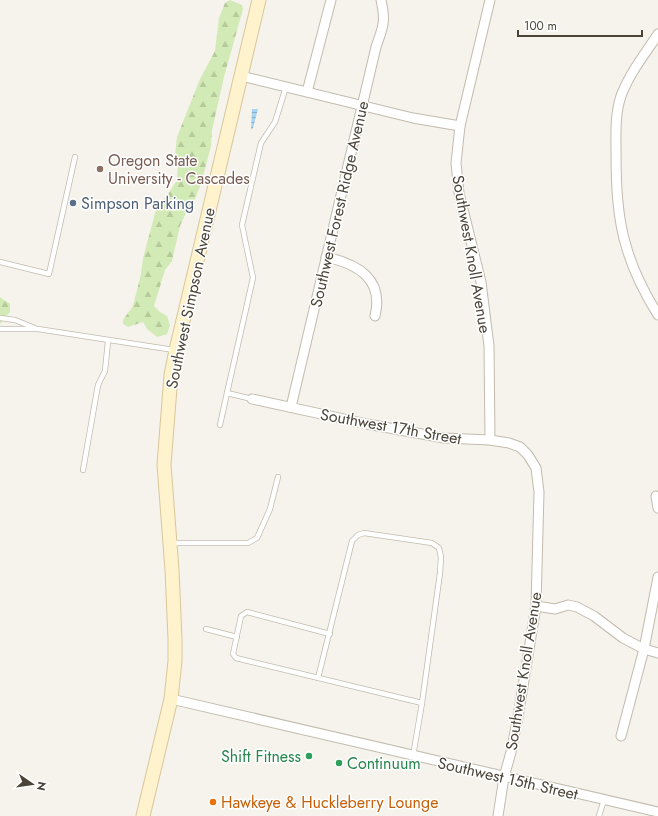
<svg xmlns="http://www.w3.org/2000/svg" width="658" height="816" viewBox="0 0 658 816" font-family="Jost,sans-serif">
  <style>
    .forest { fill: url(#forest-firs) }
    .water { fill: url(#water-rules) }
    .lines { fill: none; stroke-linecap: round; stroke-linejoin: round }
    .lane-casing { stroke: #c2bbae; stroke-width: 6 }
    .street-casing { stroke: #c2bbae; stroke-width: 11 }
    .secondary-casing { stroke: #d6c79b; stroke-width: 15 }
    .lane { stroke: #fff; stroke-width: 4.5 }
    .street { stroke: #fff; stroke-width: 9 }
    .secondary { stroke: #fff3cd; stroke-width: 13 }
    .education-dot { fill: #8d6e63; stroke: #fff; stroke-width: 1.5 }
    .service-dot { fill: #5c6f8a; stroke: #fff; stroke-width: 1.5 }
    .leisure-dot { fill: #2e9e5b; stroke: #fff; stroke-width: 1.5 }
    .food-dot { fill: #e8710a; stroke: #fff; stroke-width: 1.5 }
    .labels { text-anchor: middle; stroke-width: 3; stroke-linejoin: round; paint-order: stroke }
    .education-label { font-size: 16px; fill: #785e54; stroke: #fff; text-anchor: start }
    .service-label { font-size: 16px; fill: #4e5e75; stroke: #fff; text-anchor: start }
    .street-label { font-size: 16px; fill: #4b4439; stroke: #fff }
    .leisure-label { font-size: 16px; fill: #27864d; stroke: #fff; text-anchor: end }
    .food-label { font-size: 16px; fill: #c56008; stroke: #fff; text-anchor: start }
  </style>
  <defs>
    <pattern id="forest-firs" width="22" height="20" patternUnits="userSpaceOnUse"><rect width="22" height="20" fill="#d2eab5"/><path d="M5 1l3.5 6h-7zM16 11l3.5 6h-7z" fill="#b6ca9c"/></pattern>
    <pattern id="water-rules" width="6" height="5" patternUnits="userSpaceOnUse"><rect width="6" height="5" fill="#a9d4f2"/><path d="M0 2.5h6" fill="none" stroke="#8caec5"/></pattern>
  </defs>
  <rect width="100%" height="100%" fill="#f6f3ec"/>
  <g class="forest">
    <path d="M230,0l12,5 1,4 -19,68 -12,53 -1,16 -10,38 -6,15 -9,14 -6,13 -8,35 -7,9 -11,36 6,6 7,4 3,9 -3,9 -10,3 -10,-8 -4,-7 -15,5 -5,-3v-4l10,-14 8,-32 2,-16 14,-52 10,-10 10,-16 1,-17 -3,-8 2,-18 23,-58 15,-28 4,-33 6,-15z"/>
    <path d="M0,297l10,7v8l-10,12z"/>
  </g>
  <path class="water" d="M252,109h6l-5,19 -2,2z"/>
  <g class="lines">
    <g class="lane-casing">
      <g id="lane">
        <path d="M0,262l49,12 26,-117"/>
        <path d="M0,318l15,2 20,8"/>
        <path d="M0,329h38l136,21"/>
        <path d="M227,393l26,-115 -11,-53 19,-82 14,-21 11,-35"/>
        <path d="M220,425l7,-32 25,6"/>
        <path d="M83,470l15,-85 7,-14 3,-30"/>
        <path d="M171,543h77l9,-5 13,-29 8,-32"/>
        <path d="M206,629l31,8"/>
        <path d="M330,634l-83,-22 -6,4 -8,38 3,4 186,45"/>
        <path d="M318,678l34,-137 6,-6 6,-2 68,10 7,5 2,9 -1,16 -18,130 -9,53"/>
        <path d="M599,816l5,-16"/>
      </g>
    </g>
    <g class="street-casing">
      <g id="street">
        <path d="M658,34c-13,20 -29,40 -37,62 -6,18 -5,36 -5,54 0,33 1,68 11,99 7,24 18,45 31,66"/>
        <path d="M241,76l172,42 47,8"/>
        <path d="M307,92l24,-92"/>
        <path d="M326,257c32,7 58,22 49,59"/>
        <path d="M252,399l115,25 77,14 46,2 19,3 11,4 8,8 8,13 3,24 -3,114 -18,111 -7,35 -7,25 -6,39"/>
        <path d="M291,407l85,-360c7,-20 10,-25 5,-47"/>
        <path d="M490,440l-1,-94 -8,-64 -22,-89 -3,-30 4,-37 30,-126"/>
        <path d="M656,496l2,12"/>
        <path d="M536,606l19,3 13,-4 9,2 17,9 29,22 21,11 14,4"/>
        <path d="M171,699l487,113"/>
        <path d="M621,736l23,-87 14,-72"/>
      </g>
    </g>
    <g class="secondary-casing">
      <path id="secondary" d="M143,816l28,-117 4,-38v-22l-3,-69 -8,-105 7,-90 5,-25 83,-350"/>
    </g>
    <use href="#lane" class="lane"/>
    <use href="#street" class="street"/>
    <use href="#secondary" class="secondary"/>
  </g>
  <circle class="education-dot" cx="100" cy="169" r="4"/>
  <circle class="service-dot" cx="73" cy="203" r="4"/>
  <g class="leisure-dot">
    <circle cx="309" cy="756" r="4"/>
    <circle cx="339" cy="763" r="4"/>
  </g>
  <circle class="food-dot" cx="213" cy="802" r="4"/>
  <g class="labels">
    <g class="education-label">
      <text x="108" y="166">Oregon State<tspan x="108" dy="18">University - Cascades</tspan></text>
    </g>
    <g class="service-label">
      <text x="81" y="209">Simpson Parking</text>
    </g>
    <g class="street-label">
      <text transform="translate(339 204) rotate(-77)" y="6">Southwest Forest Ridge Avenue</text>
      <text transform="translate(472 254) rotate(80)" y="6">Southwest Knoll Avenue</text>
      <text transform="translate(190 298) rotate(-78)" y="6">Southwest Simpson Avenue</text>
      <text transform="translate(391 426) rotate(10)" y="6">Southwest 17th Street</text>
      <text transform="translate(523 671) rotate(-81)" y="6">Southwest Knoll Avenue</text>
      <text transform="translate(508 778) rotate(13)" y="6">Southwest 15th Street</text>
    </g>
    <g class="leisure-label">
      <text x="301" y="762">Shift Fitness</text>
      <text x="347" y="769" text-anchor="start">Continuum</text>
    </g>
    <g class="food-label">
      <text x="221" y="808">Hawkeye &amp; Huckleberry Lounge</text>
    </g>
  </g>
  <g transform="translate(32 784) rotate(103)" stroke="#ffffff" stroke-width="3" paint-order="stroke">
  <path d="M0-3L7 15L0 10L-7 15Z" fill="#4b4439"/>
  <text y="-6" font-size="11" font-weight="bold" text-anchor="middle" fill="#4b4439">N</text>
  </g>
  <path d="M518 30v6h124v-6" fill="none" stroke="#4b4439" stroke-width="2"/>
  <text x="524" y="30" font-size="12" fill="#4b4439" stroke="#ffffff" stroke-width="3" paint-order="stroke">100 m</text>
</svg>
